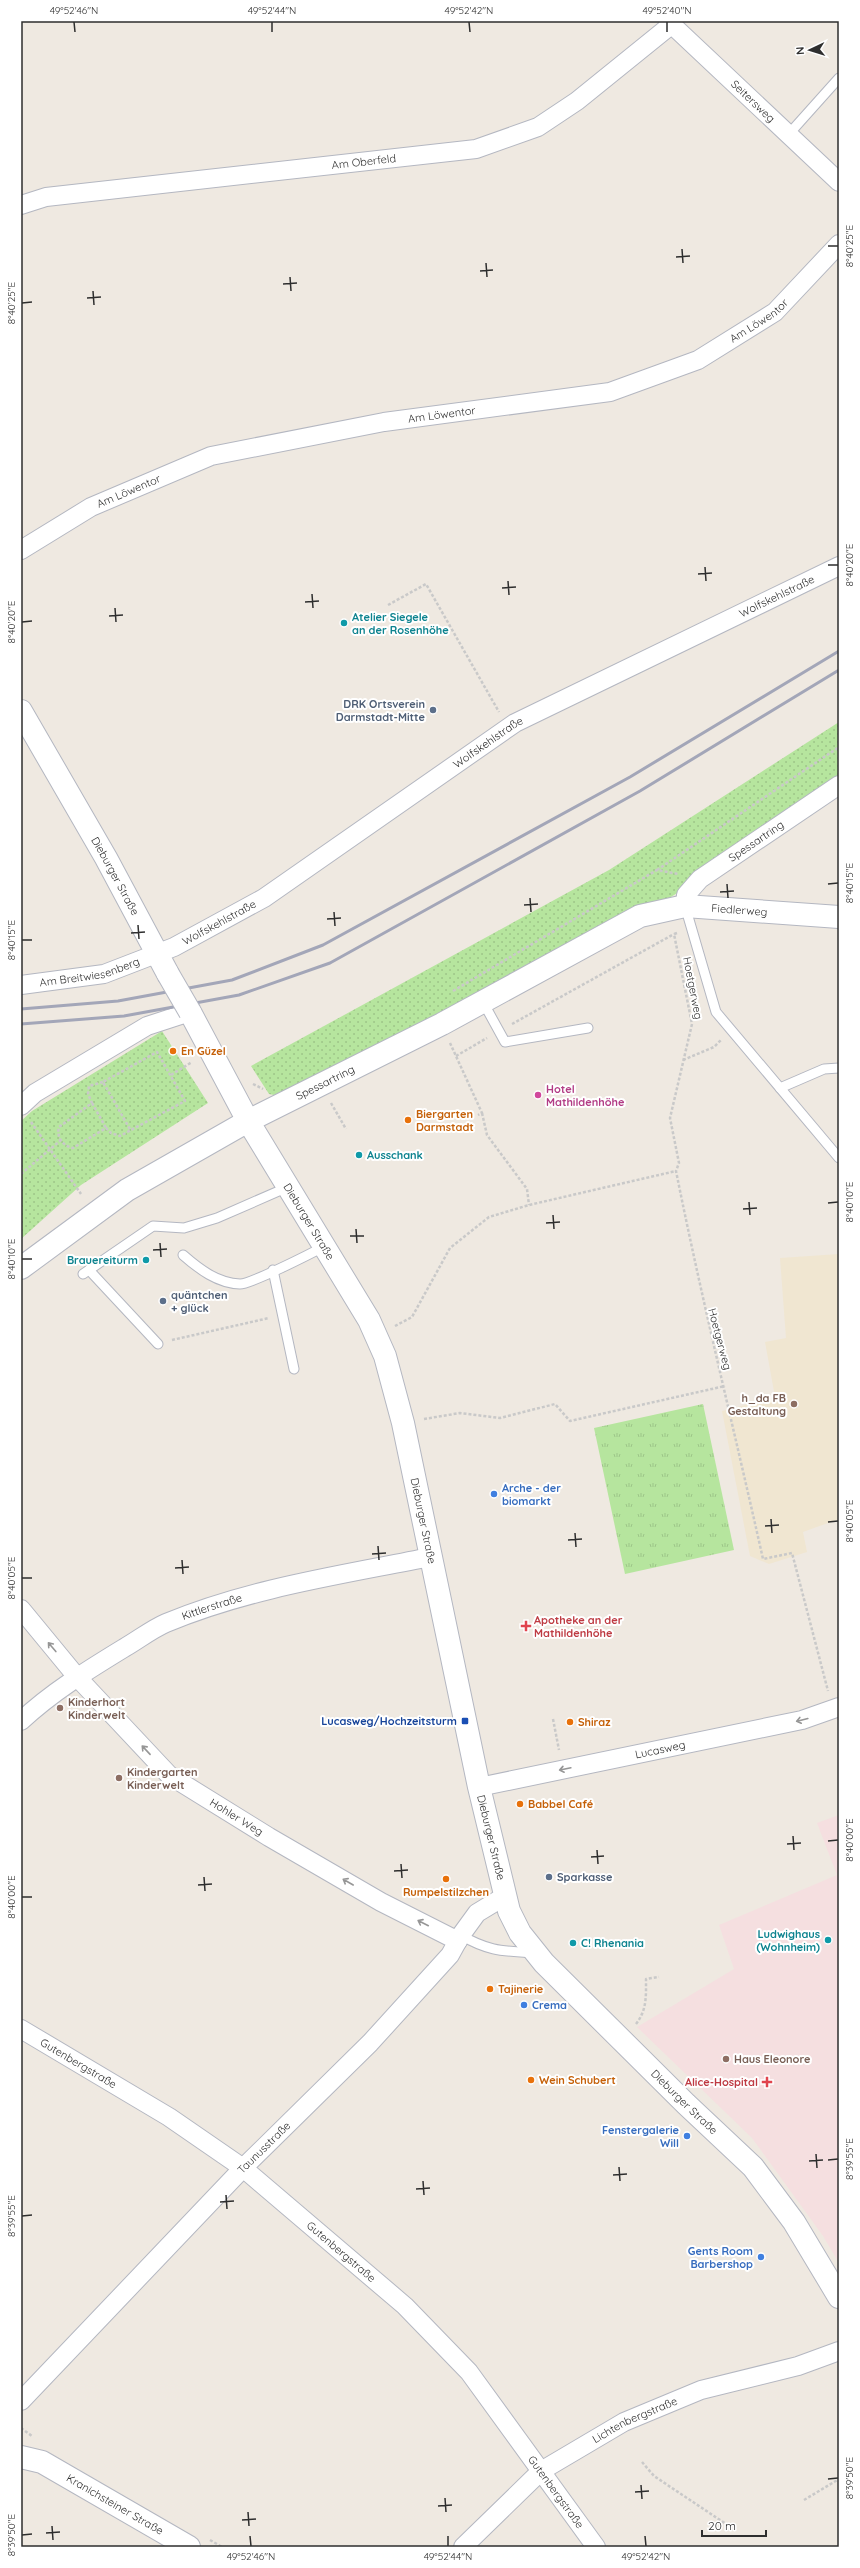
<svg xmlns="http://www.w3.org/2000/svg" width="860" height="2568" viewBox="0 0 860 2568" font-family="Quicksand,sans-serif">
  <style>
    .education { fill: #f0e6d1 }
    .medical { fill: #f5dfe0 }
    .grass { fill: url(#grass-tufts) }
    .park { fill: url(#park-dots) }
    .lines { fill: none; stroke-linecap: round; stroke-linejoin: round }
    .service-casing { stroke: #b4b7c1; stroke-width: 11 }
    .minor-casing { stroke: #b4b7c1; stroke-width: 20 }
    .secondary-casing { stroke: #b4b7c1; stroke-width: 24 }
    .path { stroke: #c9c9c9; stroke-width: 2.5; stroke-dasharray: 3 2; stroke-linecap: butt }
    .service { stroke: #fff; stroke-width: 9 }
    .minor { stroke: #fff; stroke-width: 18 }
    .secondary { stroke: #fff; stroke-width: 22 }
    .rail { stroke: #a3a6b8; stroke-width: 3 }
    .secondary-bridge-casing { stroke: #b4b7c1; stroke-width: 24; stroke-linecap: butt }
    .secondary-bridge { stroke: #fff; stroke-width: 22 }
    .oneway { stroke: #969696 }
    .ticks { fill: none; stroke: #2e2e2e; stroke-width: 1.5 }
    .culture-dot { fill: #0f9aa8; stroke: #fff; stroke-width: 1.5 }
    .service-dot { fill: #5c6f8a; stroke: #fff; stroke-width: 1.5 }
    .food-dot { fill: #e8710a; stroke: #fff; stroke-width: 1.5 }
    .hotel-dot { fill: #d1479c; stroke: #fff; stroke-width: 1.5 }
    .education-dot { fill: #8d6e63; stroke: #fff; stroke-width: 1.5 }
    .shop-dot { fill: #3f7fe0; stroke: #fff; stroke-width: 1.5 }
    .health-dot { fill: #e0444e; stroke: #fff; stroke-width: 1.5 }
    .transit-dot { fill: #1a4fb4; stroke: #fff; stroke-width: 1.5 }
    .labels { text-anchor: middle; stroke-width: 4; stroke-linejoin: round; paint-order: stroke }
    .street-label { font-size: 11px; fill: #2e2e2e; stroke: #fff }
    .culture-label { font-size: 11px; font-weight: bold; fill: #0d838f; stroke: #fff; text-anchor: start }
    .service-label { font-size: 11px; font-weight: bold; fill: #4e5e75; stroke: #fff; text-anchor: start }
    .food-label { font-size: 11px; font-weight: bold; fill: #c56008; stroke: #fff; text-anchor: start }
    .hotel-label { font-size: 11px; font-weight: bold; fill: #b23c85; stroke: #fff; text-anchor: start }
    .education-label { font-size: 11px; font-weight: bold; fill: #785e54; stroke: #fff; text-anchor: start }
    .shop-label { font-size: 11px; font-weight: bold; fill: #366cbe; stroke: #fff; text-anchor: start }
    .health-label { font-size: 11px; font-weight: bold; fill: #be3a42; stroke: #fff; text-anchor: start }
    .transit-label { font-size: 11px; font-weight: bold; fill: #164399; stroke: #fff; text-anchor: end }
    .neatline { fill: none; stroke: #2e2e2e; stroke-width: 1.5 }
    .ticks-label { font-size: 10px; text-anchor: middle; fill: #2e2e2e }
  </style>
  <defs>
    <pattern id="grass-tufts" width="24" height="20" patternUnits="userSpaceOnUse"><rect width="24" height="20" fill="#b6e59e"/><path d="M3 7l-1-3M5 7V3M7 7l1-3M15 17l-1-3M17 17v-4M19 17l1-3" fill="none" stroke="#9dc588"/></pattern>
    <pattern id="park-dots" width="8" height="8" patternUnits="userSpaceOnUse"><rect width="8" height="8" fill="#b6e59e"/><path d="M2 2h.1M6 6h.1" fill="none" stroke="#9dc588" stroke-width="1.8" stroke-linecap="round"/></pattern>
  </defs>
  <rect width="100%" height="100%" fill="#efe9e1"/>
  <path class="education" d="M839,1254v265l-36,13 4,20 -38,12 -19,-8 -28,-145 53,-14 -10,-55 21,-4 -6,-80z"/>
  <path class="medical" d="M839,1815v448l-16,-27 -71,-98 -115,-111 97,-58 -15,-44 118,-50 -20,-52z"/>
  <path class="grass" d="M703,1404l31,146 -109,24 -31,-146z"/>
  <g class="park">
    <path d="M839,722v63l-139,94 -60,37 -198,108 -168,71 -5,-1 -18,-28 358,-196z"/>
    <path d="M162,1031l46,72 -127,82 -60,54v-118l11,-10z"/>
  </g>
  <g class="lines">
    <g class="service-casing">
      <g id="service">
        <path d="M788,135l51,-57"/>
        <path d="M685,906l31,106 123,146"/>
        <path d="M483,1002l22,40 83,-14"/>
        <path d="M780,1088l44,-19 15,-1"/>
        <path d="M183,1255c16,14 34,28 57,29 11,0 72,-31 85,-38"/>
        <path d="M89,1270l69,74"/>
        <path d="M273,1270l21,99"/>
        <path d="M83,1274l70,-48 31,2 33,-10 71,-31"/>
        <path d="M461,1935c26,16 42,16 72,18"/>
      </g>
    </g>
    <g class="minor-casing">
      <g id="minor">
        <path id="s1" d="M668,21l171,161"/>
        <path id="s2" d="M21,205l25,-8 430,-48 62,-22 39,-26 94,-76"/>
        <path id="s3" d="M21,550l70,-43 120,-51 173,-34 226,-30 88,-32 77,-48 64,-68"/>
        <path id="s4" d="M685,906l1,-11 14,-16 139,-94"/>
        <path id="s5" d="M21,985l83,-11 70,-27 90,-49 251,-175 324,-157"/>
        <path d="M21,1106l14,-13 112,-67 43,-14"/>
        <path id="s6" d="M21,1609l56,68 92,98 100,62 112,65 77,39"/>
        <path id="s7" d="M21,1721c31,-29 67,-51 103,-73 14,-8 28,-19 42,-25 84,-35 175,-48 264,-66"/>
        <path id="s8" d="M479,1787l323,-67 37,-13"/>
        <path id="s9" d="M21,2029l148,88 74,51 162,138 64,66 127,175"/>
        <path id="s10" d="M21,2401l222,-233 127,-125 80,-88 11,-20 16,-22 28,-17"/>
        <path id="s11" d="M463,2547l78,-76 83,-49 77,-32 97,-24 41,-15"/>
      </g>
    </g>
    <g class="secondary-casing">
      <g id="secondary">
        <path id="s12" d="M21,711l85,147 62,116"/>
        <path id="s13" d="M190,1012l58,109 121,199 16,36 18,67 76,364 30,124 11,22 24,30 142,141 67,63 41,55 45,75"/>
        <path id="s14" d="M21,1268l106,-78 121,-69 194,-97 198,-108 45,-10 154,11"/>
        <path id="s15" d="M21,2457l21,5 147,85"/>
      </g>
    </g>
    <g class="path">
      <path d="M388,605l38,-21 73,128"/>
      <path d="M657,870l182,-123"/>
      <path d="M677,933l-3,1 18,90 -22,94 9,45 -3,8c26,130 58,258 87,388l29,-6 36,138"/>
      <path d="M453,991l204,-121 21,4"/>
      <path d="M512,1024l162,-90"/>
      <path d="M450,1043l32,70 -4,2"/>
      <path d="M456,1056l31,-18"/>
      <path d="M683,1060l31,-13 7,-7"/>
      <path d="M171,1075l21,-13"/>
      <path d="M103,1082l-14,4 -1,8 4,9 -33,24c-3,10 4,19 14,21l33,-20 5,5 9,3 65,-35 -28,-49 -54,30 28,49"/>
      <path d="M253,1084l10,5"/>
      <path d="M92,1103l14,25"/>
      <path d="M331,1103l15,26"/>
      <path d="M482,1113l5,22 40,54 2,16"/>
      <path d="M31,1122l50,72"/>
      <path d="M21,1174l40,-34"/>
      <path d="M395,1326l17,-9 38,-69 39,-31 40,-12 147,-34"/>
      <path d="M172,1340l97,-22"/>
      <path d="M424,1419l36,-6 40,5 55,-14 15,17 155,-35"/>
      <path d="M553,1719l6,31"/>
      <path d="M636,2024c11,-14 10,-28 10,-45l13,-2"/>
      <path d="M21,2428l11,8"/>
      <path d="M642,2462l12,14 75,50"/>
      <path d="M804,2500l35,-21"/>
      <path d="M210,2540l12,7"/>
    </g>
    <use href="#service" class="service"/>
    <use href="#minor" class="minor"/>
    <use href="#secondary" class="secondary"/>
    <g class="rail">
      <path d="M21,1009l97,-8 114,-21 91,-35 307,-168 209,-126"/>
      <path d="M21,1024l103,-8 115,-21 91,-32 310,-172 199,-121"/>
    </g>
    <g class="secondary-bridge-casing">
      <path id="secondary-bridge" d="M168,974l22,38"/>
    </g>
    <use href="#secondary-bridge" class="secondary-bridge"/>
  </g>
  <defs><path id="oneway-shaft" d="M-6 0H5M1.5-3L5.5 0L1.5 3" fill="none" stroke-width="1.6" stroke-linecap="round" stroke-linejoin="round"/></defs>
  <g class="oneway">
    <use href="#oneway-shaft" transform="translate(52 1647) rotate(-130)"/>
    <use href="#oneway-shaft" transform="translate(802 1720) rotate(166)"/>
    <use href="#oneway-shaft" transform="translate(146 1750) rotate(-133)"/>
    <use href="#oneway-shaft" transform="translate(565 1769) rotate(168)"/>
    <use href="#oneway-shaft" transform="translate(348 1882) rotate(-150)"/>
    <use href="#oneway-shaft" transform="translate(423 1923) rotate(-153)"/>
  </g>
  <path class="ticks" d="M74,22l1,10M272,22v10M469,22l1,10M667,22v10M828,246h10M682,249l1,14M676,257l14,-1M486,263l1,14M480,271l13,-1M290,277l1,14M283,284l14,-1M93,291l1,14M87,298l14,-1M22,303l10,-1M828,565h10M705,567l1,14M698,574l14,-1M508,581l1,14M502,588l14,-1M312,594l1,14M305,602l14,-1M115,608l1,14M109,616l14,-1M22,622l10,-1M727,884l1,14M828,884l10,-1M720,892l14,-1M530,898l1,14M524,905l14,-1M334,912l1,14M327,919l14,-1M138,925l1,14M131,933l14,-1M22,940h10M749,1202l1,13M828,1203l10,-1M743,1209l14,-1M553,1215l1,14M546,1223l14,-1M356,1229l1,14M350,1236h14M160,1243l1,14M153,1250l14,-1M22,1259h10M771,1519l1,14M828,1522l10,-1M765,1526l14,-1M575,1533l1,14M568,1540l14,-1M378,1546l1,14M372,1554l14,-1M182,1560l1,14M175,1568l14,-1M22,1578h10M793,1836l1,14M828,1841l10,-1M787,1844l14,-1M597,1850l1,14M591,1857l13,-1M401,1864l1,14M394,1871l14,-1M204,1877l1,14M198,1885l14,-1M22,1897h10M816,2154l1,14M828,2160l10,-1M809,2161l14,-1M619,2167l1,14M613,2175l14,-1M423,2181l1,14M416,2189l14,-1M226,2195l1,14M220,2202l14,-1M22,2216l10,-1M828,2479l10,-1M641,2485l1,14M635,2492l14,-1M445,2498l1,14M438,2506l14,-1M248,2512l1,14M242,2520l14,-1M52,2526l1,14M46,2533l14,-1M22,2535l10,-1M250,2536l1,10M448,2536v10M645,2536l1,10"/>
  <g class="culture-dot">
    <circle cx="344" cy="623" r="4"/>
    <circle cx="359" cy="1155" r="4"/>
    <circle cx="146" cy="1260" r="4"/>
    <circle cx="828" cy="1940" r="4"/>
    <circle cx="573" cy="1943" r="4"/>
  </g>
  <g class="service-dot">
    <circle cx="433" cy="710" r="4"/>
    <circle cx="163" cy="1301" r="4"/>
    <circle cx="549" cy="1877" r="4"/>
  </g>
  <g class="food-dot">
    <circle cx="173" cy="1051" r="4"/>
    <circle cx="408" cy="1120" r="4"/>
    <circle cx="570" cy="1722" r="4"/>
    <circle cx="520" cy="1804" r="4"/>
    <circle cx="446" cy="1879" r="4"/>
    <circle cx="490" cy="1989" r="4"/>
    <circle cx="531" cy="2080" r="4"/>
  </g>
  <circle class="hotel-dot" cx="538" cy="1095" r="4"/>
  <g class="education-dot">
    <circle cx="794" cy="1404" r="4"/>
    <circle cx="60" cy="1708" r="4"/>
    <circle cx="119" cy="1778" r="4"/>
    <circle cx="726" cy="2059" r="4"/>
  </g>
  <g class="shop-dot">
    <circle cx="494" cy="1494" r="4"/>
    <circle cx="524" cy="2005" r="4"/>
    <circle cx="687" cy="2136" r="4"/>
    <circle cx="761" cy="2257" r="4"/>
  </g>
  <g class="health-dot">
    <path d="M524 1620h4v4h4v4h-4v4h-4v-4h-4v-4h4z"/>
    <path d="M765 2076h4v4h4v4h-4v4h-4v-4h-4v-4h4z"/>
  </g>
  <rect class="transit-dot" x="461" y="1717" width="8" height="8" rx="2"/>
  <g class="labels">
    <g class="street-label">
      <text dy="4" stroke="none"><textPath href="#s1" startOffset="117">Seitersweg</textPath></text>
      <text dy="4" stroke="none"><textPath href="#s2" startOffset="346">Am Oberfeld</textPath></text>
      <text dy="4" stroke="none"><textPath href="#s3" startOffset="783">Am Löwentor</textPath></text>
      <text dy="4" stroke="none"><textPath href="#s3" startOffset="447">Am Löwentor</textPath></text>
      <text dy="4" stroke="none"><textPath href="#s3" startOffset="123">Am Löwentor</textPath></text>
      <text dy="4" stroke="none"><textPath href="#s5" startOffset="858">Wolfskehlstraße</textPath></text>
      <text dy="4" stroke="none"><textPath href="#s5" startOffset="534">Wolfskehlstraße</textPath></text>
      <text dy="4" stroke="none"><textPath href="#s4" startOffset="100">Spessartring</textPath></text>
      <text dy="4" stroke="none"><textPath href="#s12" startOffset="190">Dieburger Straße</textPath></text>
      <text dy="4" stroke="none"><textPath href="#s14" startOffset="814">Fiedlerweg</textPath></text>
      <text dy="4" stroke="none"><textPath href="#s5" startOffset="210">Wolfskehlstraße</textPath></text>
      <text dy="4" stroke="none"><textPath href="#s5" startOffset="70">Am Breitwiesenberg</textPath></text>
      <text transform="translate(693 988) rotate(79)" y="4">Hoetgerweg</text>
      <text dy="4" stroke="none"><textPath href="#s14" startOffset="357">Spessartring</textPath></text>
      <text dy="4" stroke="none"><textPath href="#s13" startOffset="241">Dieburger Straße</textPath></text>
      <text transform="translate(720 1339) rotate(75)" y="4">Hoetgerweg</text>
      <text dy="4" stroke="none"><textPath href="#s13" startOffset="565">Dieburger Straße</textPath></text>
      <text dy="4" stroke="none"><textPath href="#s7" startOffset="224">Kittlerstraße</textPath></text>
      <text dy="4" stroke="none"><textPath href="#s8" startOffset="185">Lucasweg</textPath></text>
      <text dy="4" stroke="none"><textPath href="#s6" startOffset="302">Hohler Weg</textPath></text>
      <text dy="4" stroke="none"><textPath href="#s13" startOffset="889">Dieburger Straße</textPath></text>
      <text dy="4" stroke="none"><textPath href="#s9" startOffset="67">Gutenbergstraße</textPath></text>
      <text dy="4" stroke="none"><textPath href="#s13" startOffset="1225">Dieburger Straße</textPath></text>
      <text dy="4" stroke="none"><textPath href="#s10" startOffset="351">Taunusstraße</textPath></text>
      <text dy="4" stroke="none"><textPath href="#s9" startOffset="391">Gutenbergstraße</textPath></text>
      <text dy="4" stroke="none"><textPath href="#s11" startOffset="216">Lichtenbergstraße</textPath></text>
      <text dy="4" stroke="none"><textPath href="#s9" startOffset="715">Gutenbergstraße</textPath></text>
      <text dy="4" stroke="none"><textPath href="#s15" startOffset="106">Kranichsteiner Straße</textPath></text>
    </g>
    <g class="culture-label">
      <text x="352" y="621">Atelier Siegele<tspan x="352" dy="13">an der Rosenhöhe</tspan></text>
      <text x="367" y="1159">Ausschank</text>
      <text x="138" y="1264" text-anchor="end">Brauereiturm</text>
      <text x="820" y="1938" text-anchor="end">Ludwighaus<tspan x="820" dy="13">(Wohnheim)</tspan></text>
      <text x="581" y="1947">C! Rhenania</text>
    </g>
    <g class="service-label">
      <text x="425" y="708" text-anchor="end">DRK Ortsverein<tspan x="425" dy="13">Darmstadt-Mitte</tspan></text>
      <text x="171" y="1299">quäntchen<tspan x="171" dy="13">+ glück</tspan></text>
      <text x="557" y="1881">Sparkasse</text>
    </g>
    <g class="food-label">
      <text x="181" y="1055">En Güzel</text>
      <text x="416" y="1118">Biergarten<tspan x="416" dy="13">Darmstadt</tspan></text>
      <text x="578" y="1726">Shiraz</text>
      <text x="528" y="1808">Babbel Café</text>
      <text x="446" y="1896" text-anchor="middle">Rumpelstilzchen</text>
      <text x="498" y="1993">Tajinerie</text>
      <text x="539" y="2084">Wein Schubert</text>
    </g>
    <g class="hotel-label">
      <text x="546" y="1093">Hotel<tspan x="546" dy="13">Mathildenhöhe</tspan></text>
    </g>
    <g class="education-label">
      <text x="786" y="1402" text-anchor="end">h_da FB<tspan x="786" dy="13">Gestaltung</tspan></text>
      <text x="68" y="1706">Kinderhort<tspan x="68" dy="13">Kinderwelt</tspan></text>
      <text x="127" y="1776">Kindergarten<tspan x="127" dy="13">Kinderwelt</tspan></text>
      <text x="734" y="2063">Haus Eleonore</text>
    </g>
    <g class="shop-label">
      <text x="502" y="1492">Arche - der<tspan x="502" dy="13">biomarkt</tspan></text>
      <text x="532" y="2009">Crema</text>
      <text x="679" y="2134" text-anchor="end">Fenstergalerie<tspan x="679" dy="13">Will</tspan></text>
      <text x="753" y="2255" text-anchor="end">Gents Room<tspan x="753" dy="13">Barbershop</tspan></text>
    </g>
    <g class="health-label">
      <text x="534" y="1624">Apotheke an der<tspan x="534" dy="13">Mathildenhöhe</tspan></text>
      <text x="758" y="2086" text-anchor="end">Alice-Hospital</text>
    </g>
    <g class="transit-label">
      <text x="457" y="1725">Lucasweg/Hochzeitsturm</text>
    </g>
  </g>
  <rect width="860" height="2568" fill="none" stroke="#ffffff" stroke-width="44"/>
  <g transform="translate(810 50) rotate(266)" stroke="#ffffff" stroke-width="3" paint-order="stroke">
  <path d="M0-3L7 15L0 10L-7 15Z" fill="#2e2e2e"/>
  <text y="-6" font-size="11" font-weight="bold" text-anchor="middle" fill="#2e2e2e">N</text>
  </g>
  <path d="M702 2530v6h64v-6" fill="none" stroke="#2e2e2e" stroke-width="2"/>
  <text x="708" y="2530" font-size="12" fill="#2e2e2e" stroke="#ffffff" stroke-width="3" paint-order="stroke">20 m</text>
  <rect x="22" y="22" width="816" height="2524" class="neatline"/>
  <g class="ticks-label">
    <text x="74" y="14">49°52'46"N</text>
    <text x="272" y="14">49°52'44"N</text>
    <text x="469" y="14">49°52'42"N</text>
    <text x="667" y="14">49°52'40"N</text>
    <text transform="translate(849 246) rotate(-90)" y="4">8°40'25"E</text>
    <text transform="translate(11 303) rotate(-90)" y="4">8°40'25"E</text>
    <text transform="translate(849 565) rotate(-90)" y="4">8°40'20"E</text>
    <text transform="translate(11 622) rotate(-90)" y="4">8°40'20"E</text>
    <text transform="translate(849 883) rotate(-90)" y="4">8°40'15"E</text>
    <text transform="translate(11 940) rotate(-90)" y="4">8°40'15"E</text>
    <text transform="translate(849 1202) rotate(-90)" y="4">8°40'10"E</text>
    <text transform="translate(11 1259) rotate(-90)" y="4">8°40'10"E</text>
    <text transform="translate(849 1521) rotate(-90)" y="4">8°40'05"E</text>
    <text transform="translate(11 1578) rotate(-90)" y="4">8°40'05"E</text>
    <text transform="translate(849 1840) rotate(-90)" y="4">8°40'00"E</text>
    <text transform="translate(11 1897) rotate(-90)" y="4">8°40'00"E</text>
    <text transform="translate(849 2159) rotate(-90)" y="4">8°39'55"E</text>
    <text transform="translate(11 2216) rotate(-90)" y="4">8°39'55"E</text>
    <text transform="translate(849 2478) rotate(-90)" y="4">8°39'50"E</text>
    <text transform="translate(11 2535) rotate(-90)" y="4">8°39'50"E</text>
    <text x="251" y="2560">49°52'46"N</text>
    <text x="448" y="2560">49°52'44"N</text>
    <text x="646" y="2560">49°52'42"N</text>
  </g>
</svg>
